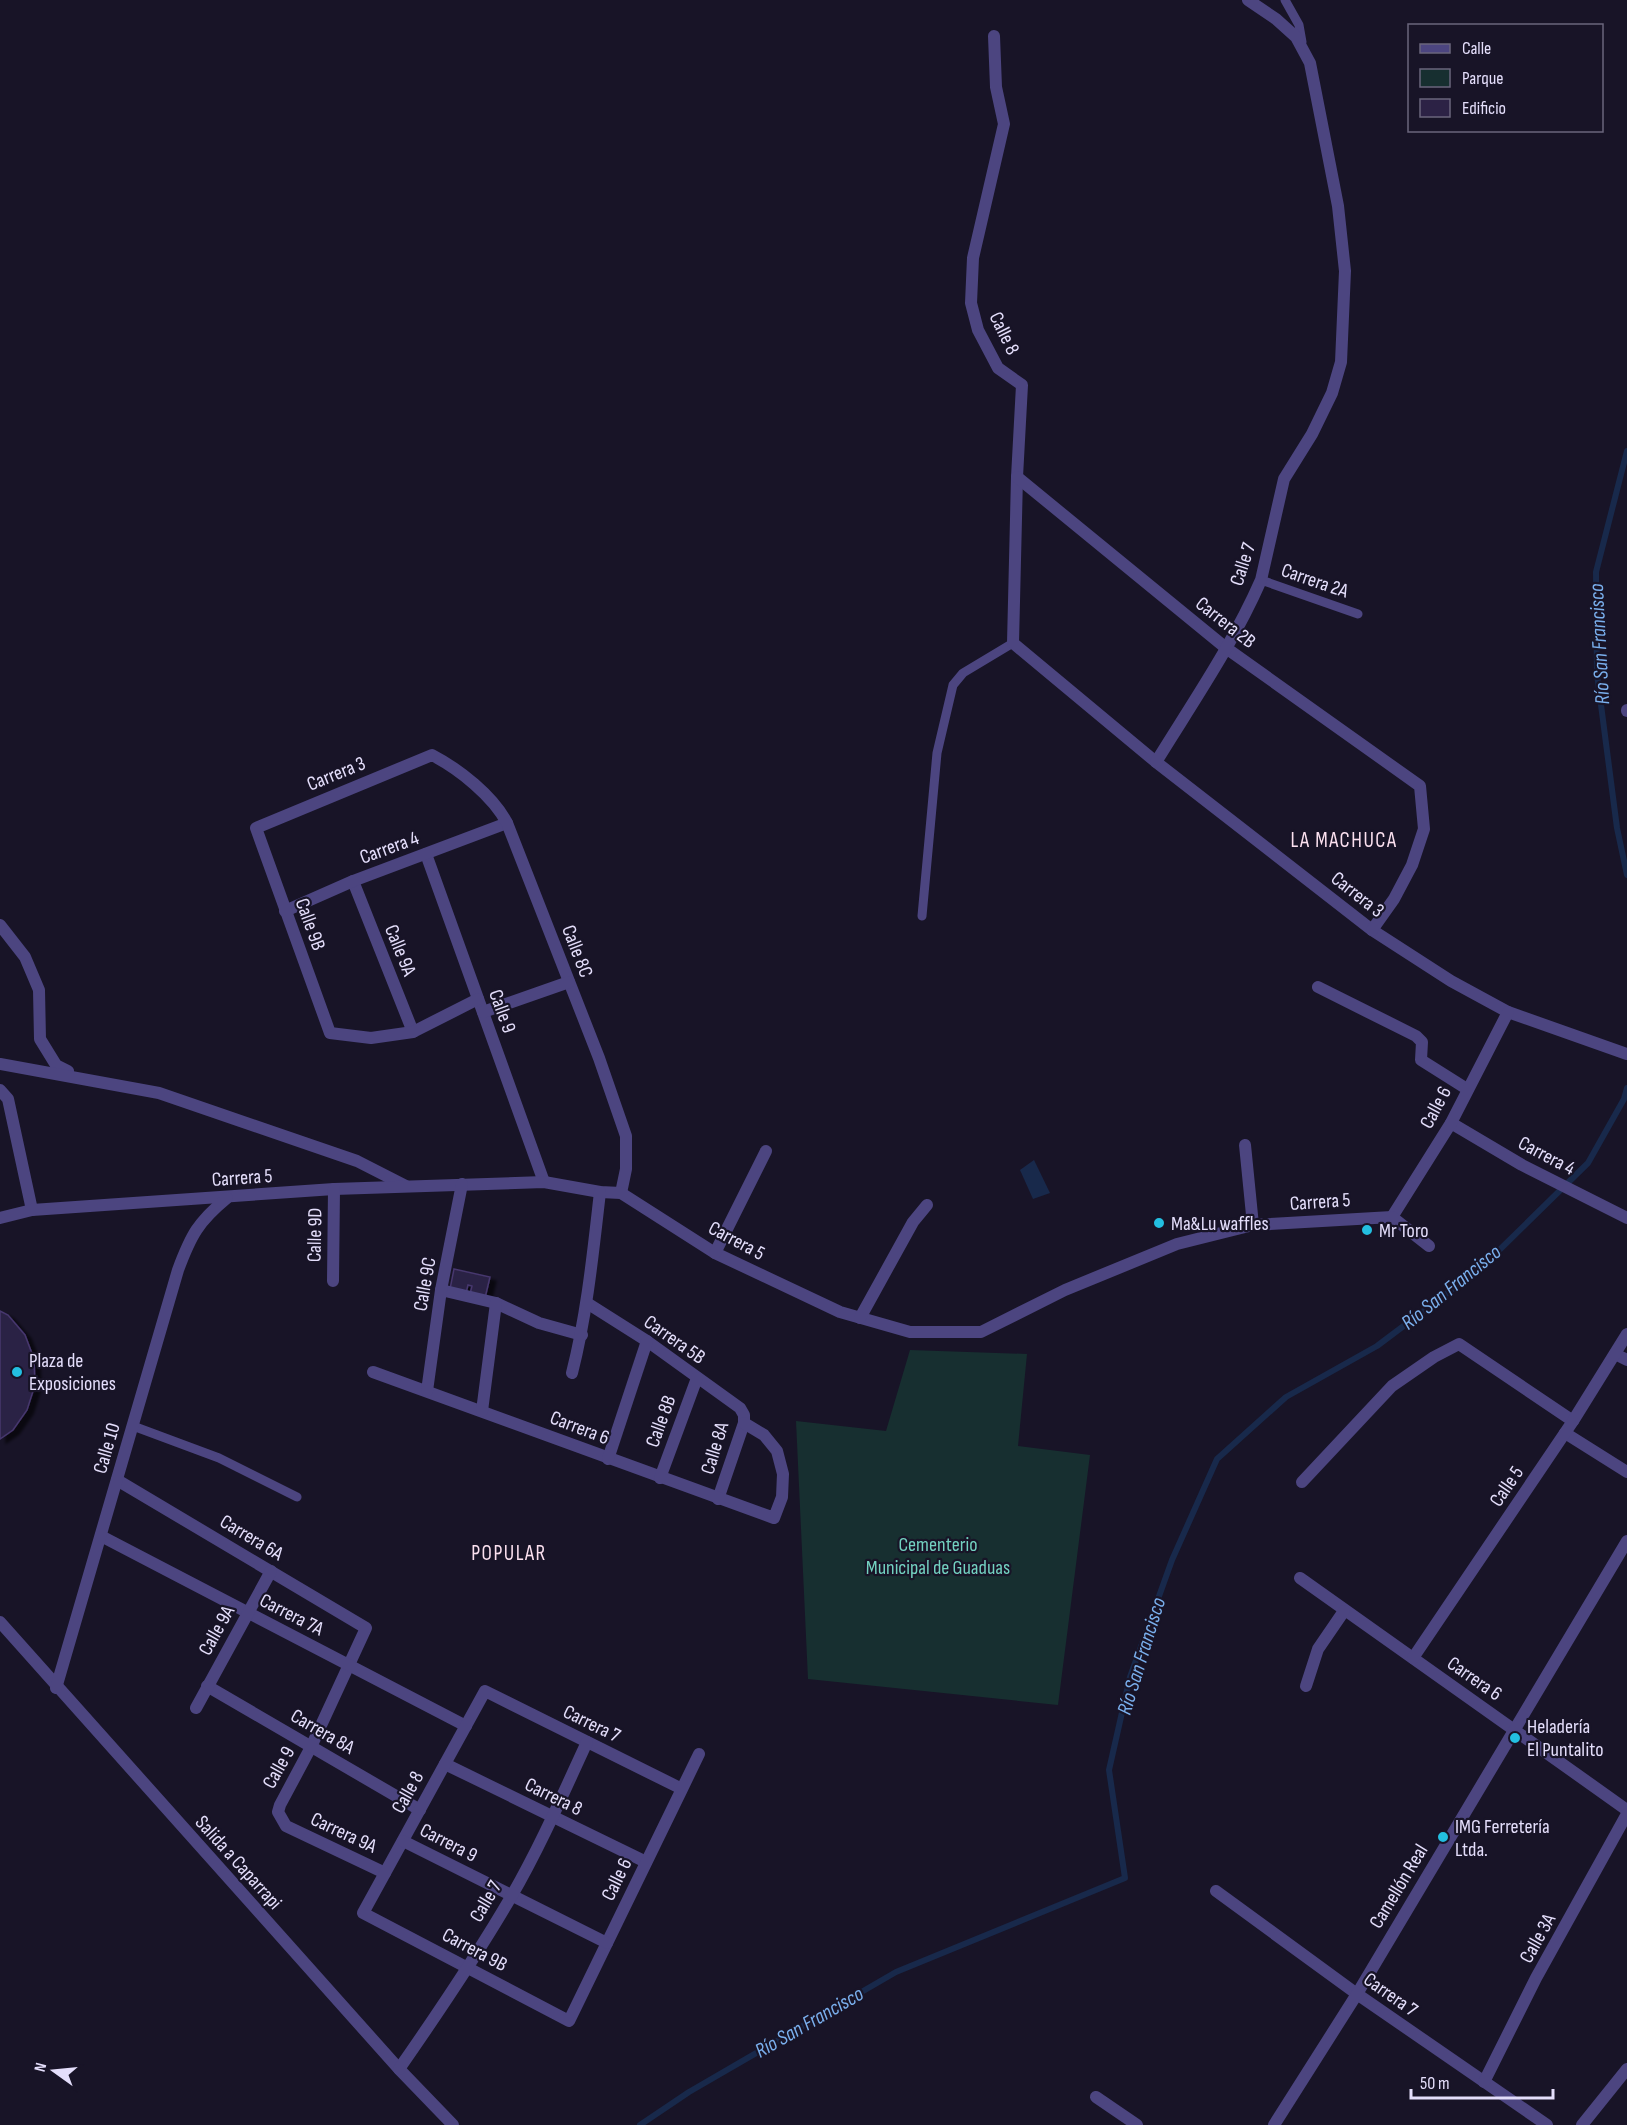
<svg xmlns="http://www.w3.org/2000/svg" width="1627" height="2125" viewBox="0 0 1627 2125" font-family="'Sofia Sans Condensed',sans-serif">
  <style>
    .green { fill: #172f30 }
    .water { fill: #18294b }
    .lines { fill: none; stroke-linecap: round; stroke-linejoin: round }
    .stream { stroke: #18294b; stroke-width: 6 }
    .building { fill: #2c2245; stroke: #46376e; stroke-width: 1.5; filter: url(#shadow) }
    .lane { stroke: #4c4580; stroke-width: 9 }
    .street { stroke: #4c4580; stroke-width: 12 }
    .poi-dot { fill: #23bfe1; stroke: #181427; stroke-width: 2 }
    .labels { text-anchor: middle; stroke-width: 4.5; stroke-linejoin: round; paint-order: stroke }
    .street-label { font-size: 20px; fill: #e4defb; stroke: #181427 }
    .poi-label { font-size: 20px; fill: #e4defb; stroke: #181427; text-anchor: start }
    .park-label { font-size: 20px; fill: #73d2c1; stroke: #181427 }
    .water-label { font-size: 21px; font-style: italic; fill: #7aafed; stroke: #181427 }
    .neighbourhood-label { font-size: 21px; letter-spacing: 1.5px; fill: #fbe0ef; stroke: #181427 }
  </style>
  <defs>
    <filter id="shadow"><feDropShadow dx="6" dy="4" stdDeviation="1.5" flood-color="#0009"/></filter>
  </defs>
  <rect width="100%" height="100%" fill="#181427"/>
  <path class="green" d="M910,1350l117,4 -9,92 72,9 -32,250 -250,-26 -12,-258 90,10z"/>
  <path class="water" d="M1034,1160l16,33 -17,6 -13,-29z"/>
  <g class="lines">
    <g class="stream">
      <path d="M1627,451l-31,121 1,102 20,154 10,47"/>
      <path d="M640,2125l49,-33 207,-120 229,-94 -16,-108 21,-93 42,-117 45,-101 69,-62 91,-51 105,-79 106,-104 36,-64 3,-11"/>
    </g>
  </g>
  <g class="building">
    <path d="M454,1269l36,8 -5,21 -15,-4 2,-8 -4,-1 -2,8 -16,-4z"/>
    <path d="M0,1311l8,4 17,20 9,24 1,26 -8,25 -14,20 -13,9z"/>
  </g>
  <g class="lines">
    <g class="lane">
      <path d="M1285,0l14,25 3,17"/>
      <path d="M1261,580l97,34"/>
      <path d="M922,916l15,-163 16,-68 10,-12 50,-30"/>
      <path d="M133,1426l86,32 78,39"/>
    </g>
    <g class="street">
      <path d="M994,36l2,51 8,37 -31,134 -2,45 7,27 20,38 24,17 -5,92 -4,166 143,119 216,168 79,51 57,31 119,42"/>
      <path d="M1017,477l209,171 194,138 4,43 -12,36 -18,34 -22,31"/>
      <path d="M1627,710v1"/>
      <path d="M1156,762c37,-60 77,-118 105,-182l23,-101 28,-45 20,-41 9,-31 4,-91 -7,-65 -28,-143 -14,-26 -20,-18 -28,-19"/>
      <path d="M426,854l118,328"/>
      <path d="M353,881l60,151"/>
      <path d="M285,911l68,-30 154,-58"/>
      <path d="M0,925l25,32 14,33 1,49 16,26 12,6"/>
      <path d="M1318,987l98,49 6,6 -1,18 46,29"/>
      <path d="M478,999l-65,33 -42,6 -41,-5 -74,-205 176,-73c27,14 61,41 75,68l92,235 27,78v33l-5,24"/>
      <path d="M483,1012l86,-30"/>
      <path d="M0,1064l159,29 198,68 49,25"/>
      <path d="M0,1090l8,9 24,111"/>
      <path d="M1451,1123l71,42 105,53"/>
      <path d="M1245,1145l8,80"/>
      <path d="M1392,1217l59,-94 57,-111"/>
      <path d="M0,1218l32,-8 302,-21 210,-7 56,10 21,1 94,60 125,59 70,20h71l84,-42 112,-46 76,-19 139,-8 37,29"/>
      <path d="M715,1253l51,-102"/>
      <path d="M333,1281l1,-92"/>
      <path d="M441,1290l55,13 43,20 43,12"/>
      <path d="M587,1303l60,38 93,67 4,7v8l-26,76"/>
      <path d="M860,1318l53,-96 14,-17"/>
      <path d="M1615,1354l12,6"/>
      <path d="M373,1372l401,146 8,-21 1,-23 -6,-23 -13,-16 -20,-12"/>
      <path d="M572,1373c15,-59 21,-120 28,-181"/>
      <path d="M427,1391l14,-101 21,-106"/>
      <path d="M482,1411l14,-108"/>
      <path d="M1565,1433l62,39"/>
      <path d="M608,1459l39,-118"/>
      <path d="M660,1478l37,-100"/>
      <path d="M117,1480l249,148 -55,119 -31,58 -2,7 8,14 99,47"/>
      <path d="M1302,1482l90,-96 42,-29 25,-13 114,77"/>
      <path d="M101,1536l365,190"/>
      <path d="M1300,1578l327,232"/>
      <path d="M0,1622l399,447 54,56"/>
      <path d="M1413,1658l160,-237 54,-87"/>
      <path d="M207,1686l213,124"/>
      <path d="M1306,1686l12,-37 26,-38"/>
      <path d="M56,1688l122,-418c13,-35 20,-48 49,-72"/>
      <path d="M196,1708l75,-137"/>
      <path d="M445,1764l201,98"/>
      <path d="M682,1789l-197,-98 -122,222 206,108 113,-232 17,-35"/>
      <path d="M403,1841l204,102"/>
      <path d="M1216,1891l141,103 190,131"/>
      <path d="M399,2069c39,-56 77,-112 112,-172 29,-50 52,-103 76,-155"/>
      <path d="M1484,2082l52,-104 91,-164"/>
      <path d="M1096,2097l41,28"/>
      <path d="M1274,2125l83,-131 270,-453"/>
      <path d="M1582,2125l45,-56"/>
    </g>
  </g>
  <g class="poi-dot">
    <circle cx="1159" cy="1223" r="6"/>
    <circle cx="1367" cy="1230" r="6"/>
    <circle cx="17" cy="1372" r="6"/>
    <circle cx="1515" cy="1738" r="6"/>
    <circle cx="1443" cy="1837" r="6"/>
  </g>
  <g class="labels">
    <g class="street-label">
      <text transform="translate(1005 333) rotate(64)" y="7">Calle 8</text>
      <text transform="translate(1242 564) rotate(-72)" y="7">Calle 7</text>
      <text transform="translate(1315 580) rotate(19)" y="7">Carrera 2A</text>
      <text transform="translate(1226 622) rotate(38)" y="7">Carrera 2B</text>
      <text transform="translate(336 773) rotate(-22)" y="7">Carrera 3</text>
      <text transform="translate(389 847) rotate(-20)" y="7">Carrera 4</text>
      <text transform="translate(1358 894) rotate(38)" y="7">Carrera 3</text>
      <text transform="translate(311 924) rotate(70)" y="7">Calle 9B</text>
      <text transform="translate(401 950) rotate(68)" y="7">Calle 9A</text>
      <text transform="translate(578 951) rotate(69)" y="7">Calle 8C</text>
      <text transform="translate(503 1011) rotate(70)" y="7">Calle 9</text>
      <text transform="translate(1435 1107) rotate(-62)" y="7">Calle 6</text>
      <text transform="translate(1547 1155) rotate(28)" y="7">Carrera 4</text>
      <text transform="translate(242 1177) rotate(-4)" y="7">Carrera 5</text>
      <text transform="translate(1320 1201) rotate(-4)" y="7">Carrera 5</text>
      <text transform="translate(314 1235) rotate(-89)" y="7">Calle 9D</text>
      <text transform="translate(737 1240) rotate(28)" y="7">Carrera 5</text>
      <text transform="translate(424 1284) rotate(-80)" y="7">Calle 9C</text>
      <text transform="translate(675 1339) rotate(35)" y="7">Carrera 5B</text>
      <text transform="translate(660 1421) rotate(-70)" y="7">Calle 8B</text>
      <text transform="translate(580 1427) rotate(21)" y="7">Carrera 6</text>
      <text transform="translate(106 1448) rotate(-74)" y="7">Calle 10</text>
      <text transform="translate(714 1448) rotate(-73)" y="7">Calle 8A</text>
      <text transform="translate(1506 1486) rotate(-56)" y="7">Calle 5</text>
      <text transform="translate(252 1537) rotate(31)" y="7">Carrera 6A</text>
      <text transform="translate(292 1614) rotate(27)" y="7">Carrera 7A</text>
      <text transform="translate(216 1630) rotate(-61)" y="7">Calle 9A</text>
      <text transform="translate(1475 1678) rotate(35)" y="7">Carrera 6</text>
      <text transform="translate(592 1723) rotate(26)" y="7">Carrera 7</text>
      <text transform="translate(323 1731) rotate(30)" y="7">Carrera 8A</text>
      <text transform="translate(278 1767) rotate(-61)" y="7">Calle 9</text>
      <text transform="translate(407 1792) rotate(-61)" y="7">Calle 8</text>
      <text transform="translate(554 1796) rotate(26)" y="7">Carrera 8</text>
      <text transform="translate(344 1832) rotate(25)" y="7">Carrera 9A</text>
      <text transform="translate(449 1842) rotate(27)" y="7">Carrera 9</text>
      <text transform="translate(239 1862) rotate(48)" y="7">Salida a Caparrapi</text>
      <text transform="translate(616 1879) rotate(-64)" y="7">Calle 6</text>
      <text transform="translate(1398 1886) rotate(-59)" y="7">Camellón Real</text>
      <text transform="translate(485 1901) rotate(-60)" y="7">Calle 7</text>
      <text transform="translate(1537 1938) rotate(-61)" y="7">Calle 3A</text>
      <text transform="translate(475 1949) rotate(28)" y="7">Carrera 9B</text>
      <text transform="translate(1391 1994) rotate(35)" y="7">Carrera 7</text>
    </g>
    <g class="poi-label">
      <text x="1171" y="1230">Ma&amp;Lu waffles</text>
      <text x="1379" y="1237">Mr Toro</text>
      <text x="29" y="1367">Plaza de<tspan x="29" dy="23">Exposiciones</tspan></text>
      <text x="1527" y="1733">Heladería<tspan x="1527" dy="23">El Puntalito</tspan></text>
      <text x="1455" y="1833">IMG Ferretería<tspan x="1455" dy="23">Ltda.</tspan></text>
    </g>
    <g class="park-label">
      <text x="938" y="1551">Cementerio<tspan x="938" dy="23">Municipal de Guaduas</tspan></text>
    </g>
    <g class="water-label">
      <text transform="translate(1599 644) rotate(-93)" y="7">Río San Francisco</text>
      <text transform="translate(1451 1287) rotate(-39)" y="7">Río San Francisco</text>
      <text transform="translate(1141 1656) rotate(-73)" y="7">Río San Francisco</text>
      <text transform="translate(809 2022) rotate(-30)" y="7">Río San Francisco</text>
    </g>
    <g class="neighbourhood-label">
      <text x="1344" y="847">LA MACHUCA</text>
      <text x="509" y="1560">POPULAR</text>
    </g>
  </g>
  <rect x="1408" y="24" width="195" height="108" fill="#181427" stroke="#6a657c" stroke-width="1.5"/>
  <rect x="1420" y="44" width="30" height="9" fill="#4c4580" stroke="#6a657c" stroke-width="1.5"/>
  <text x="1462" y="54" font-size="18" fill="#e4defb">Calle</text>
  <rect x="1420" y="69" width="30" height="18" fill="#172f30" stroke="#6a657c" stroke-width="1.5"/>
  <text x="1462" y="84" font-size="18" fill="#e4defb">Parque</text>
  <rect x="1420" y="99" width="30" height="18" fill="#2c2245" stroke="#6a657c" stroke-width="1.5"/>
  <text x="1462" y="114" font-size="18" fill="#e4defb">Edificio</text>
  <g transform="translate(54 2071) rotate(285)" stroke="#181427" stroke-width="4.5" paint-order="stroke">
  <path d="M0-4.5L10 22L0 15L-10 22Z" fill="#e4defb"/>
  <text y="-9" font-size="16" font-weight="bold" text-anchor="middle" fill="#e4defb">N</text>
  </g>
  <path d="M1411 2089v9h142v-9" fill="none" stroke="#e4defb" stroke-width="3"/>
  <text x="1420" y="2089" font-size="18" fill="#e4defb" stroke="#181427" stroke-width="4.5" paint-order="stroke">50 m</text>
</svg>
